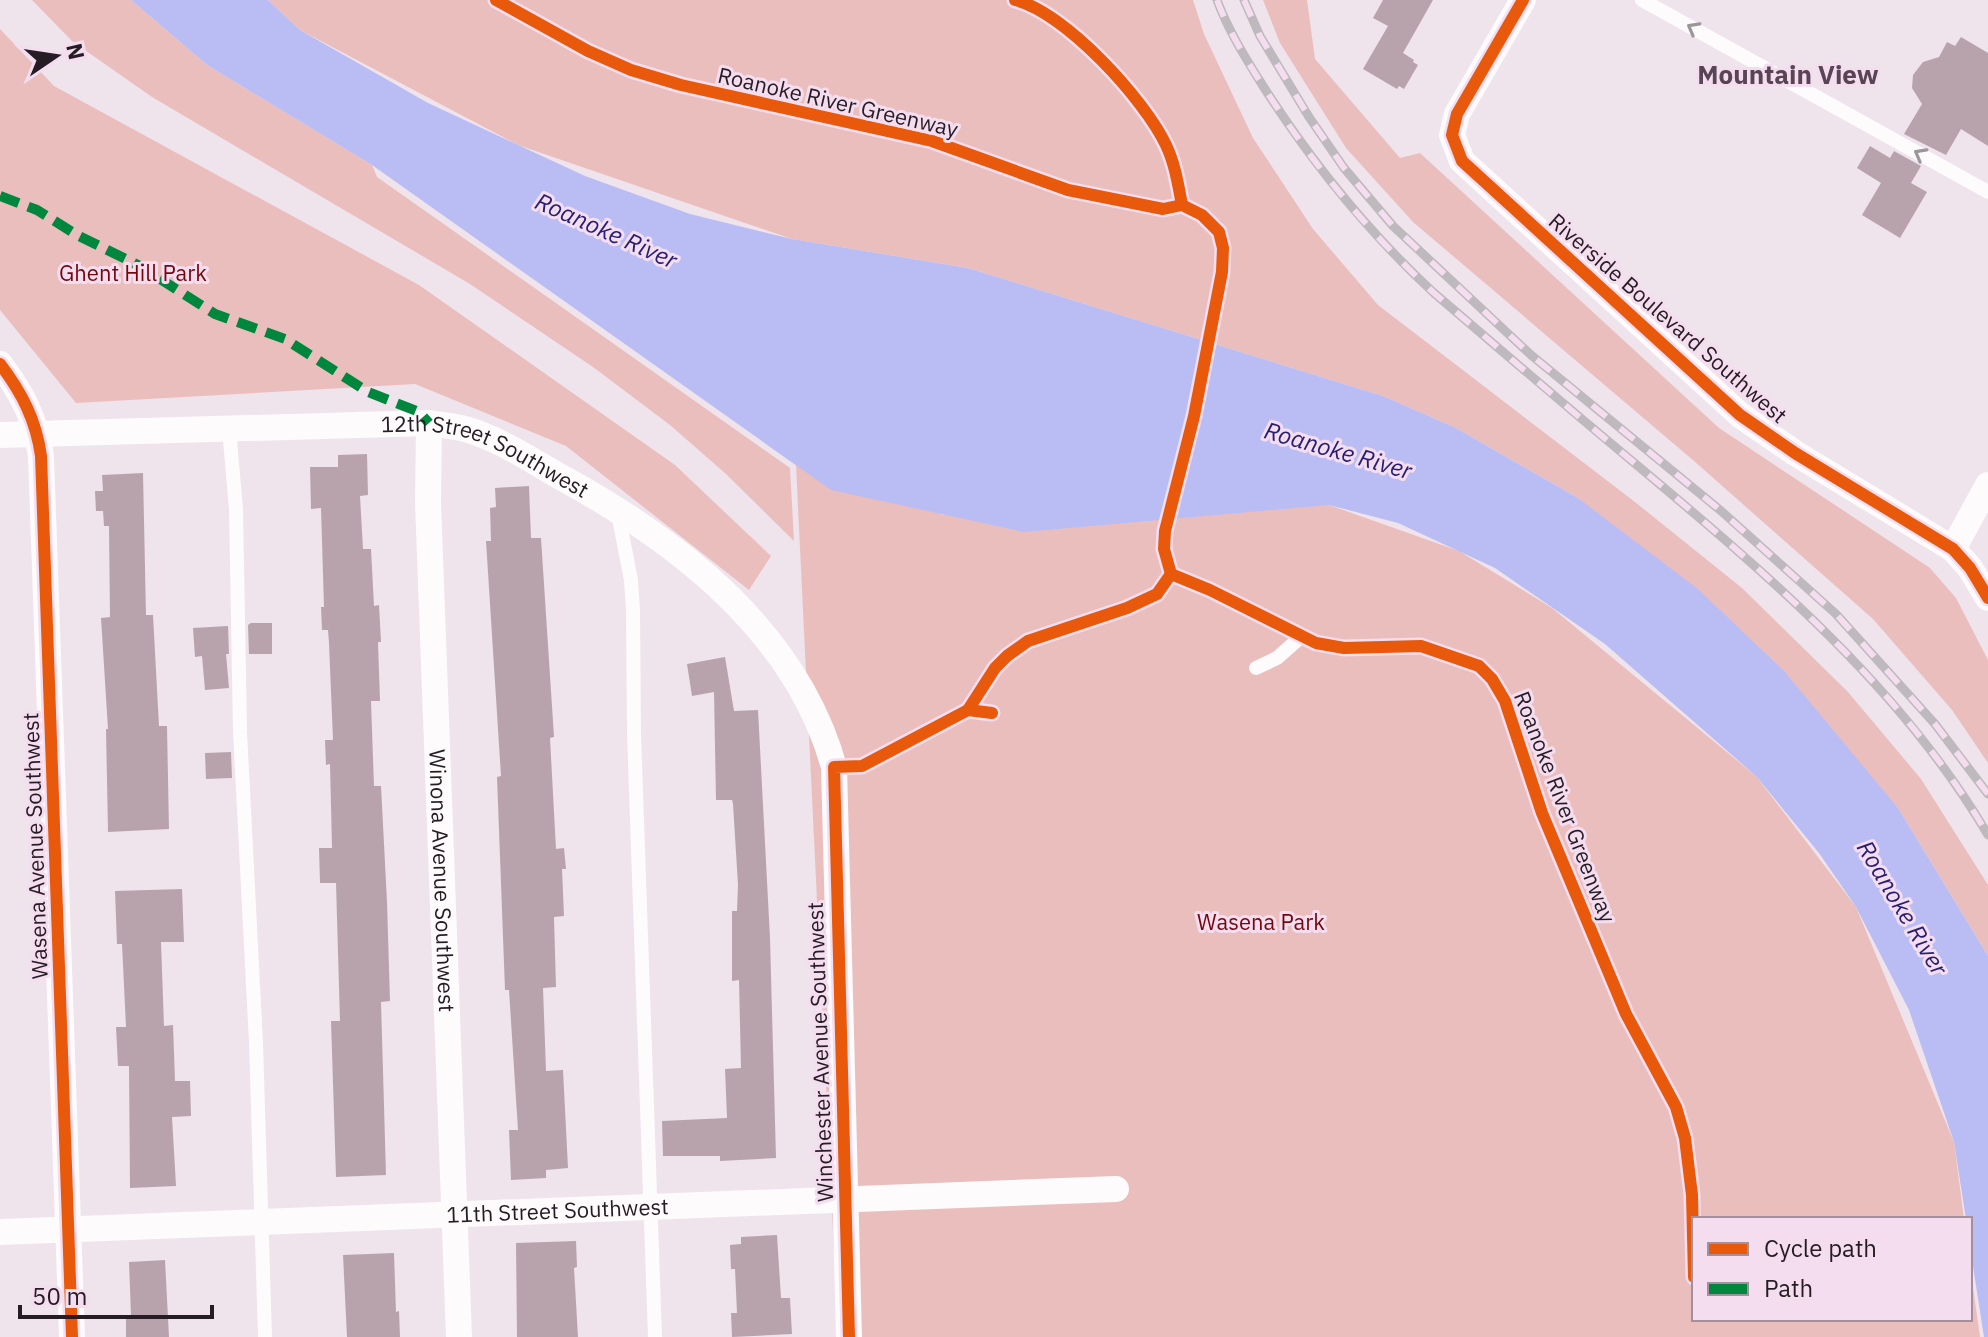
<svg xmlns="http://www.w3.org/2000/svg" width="1988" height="1337" viewBox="0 0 1988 1337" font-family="'IBM Plex Sans',sans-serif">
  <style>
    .green { fill: #ebbebe }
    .water { fill: #babdf4 }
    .building { fill: #b8a3ad }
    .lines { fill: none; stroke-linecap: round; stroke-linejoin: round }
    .service { stroke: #fdfbfc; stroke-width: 14 }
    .minor { stroke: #fdfbfc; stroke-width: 26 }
    .rail-casing { stroke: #bdb9bc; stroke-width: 9 }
    .rail { stroke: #f5ddf0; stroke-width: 6; stroke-dasharray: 18; stroke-linecap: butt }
    .quiet { stroke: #00873e; stroke-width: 10; stroke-dasharray: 20 10; stroke-linecap: butt }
    .cycleway-casing { stroke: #f5ddf0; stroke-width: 17 }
    .cycleway { stroke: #e8590c; stroke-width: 12 }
    .oneway { stroke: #9c979b }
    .labels { text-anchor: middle; stroke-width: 6; stroke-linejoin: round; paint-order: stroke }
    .street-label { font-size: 22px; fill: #261d24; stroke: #f5ddf0 }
    .park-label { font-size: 22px; fill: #72080d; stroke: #f5ddf0 }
    .water-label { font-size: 24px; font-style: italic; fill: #251e71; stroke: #f5ddf0 }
    .quarter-label { font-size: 26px; font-weight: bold; fill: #574454; stroke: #f5ddf0 }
  </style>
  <rect width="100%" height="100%" fill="#efe3ec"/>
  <g class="green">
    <path d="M32,0h99l76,65 165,100 5,12 413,291 4,73 -68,-67 -56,-49 -77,-58 -123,-83 -318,-187 -80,-56z"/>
    <path d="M268,0h925l11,34 49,104 60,91 65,76 257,197 107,86 106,104 73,87 67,106v71l-90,-148 -320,-310 -122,-70 -73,-32 -415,-128 -176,-29 -274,-94 -218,-115z"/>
    <path d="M1263,0h44l8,59 85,99 20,-5 299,275 211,140 26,30 32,62v103l-36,-53 -79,-91 -179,-158 -281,-239 -67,-74 -66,-105z"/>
    <path d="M0,29l54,57 365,199 256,180 96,91 -22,34 -183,-144 -151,-62 -339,19 -76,-93z"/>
    <path d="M796,465l148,50 385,-10 130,46 93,57 204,168 100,131 98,235 10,77h-270v100h276v-53l10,71h-1142z"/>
  </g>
  <path class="water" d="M131,0h137l32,30 128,73 157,73 105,38 102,25 176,29 415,128 73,32 122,70 120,91 87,83 113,136 90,148v381h-4l-14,-90v-28h-4l-12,-77 -45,-132 -53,-103 -37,-54 -63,-77 -151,-132 -110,-76 -97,-45 -69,-18 -305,27 -193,-42 -459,-325 -165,-100z"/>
  <g class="building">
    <path d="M1383,0h50l-30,53 11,7 -1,2 5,3 -14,24 -5,-3 -2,3 -34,-20 25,-43 -15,-8z"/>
    <path d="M1961,37l27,16v93l-27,-17 -15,26 -42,-21 18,-30 -10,-16 1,-13 10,-13 16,-5 8,-15 8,4z"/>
    <path d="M1870,146l20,12 4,-7 27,15 -10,17 16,9 -27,46 -38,-23 19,-32 -24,-15z"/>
    <path d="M367,454l1,41 -8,1 3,53h8l3,57 5,-1 2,37h-3l2,59h-9l3,85h7l6,116 3,99 -9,1 5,173 -50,2 -5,-156h9l-4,-138h-16l-1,-35h13l-2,-84 -4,1 -1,-25h8l-4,-97 -1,-13h-6l-1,-23h3l-3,-99 -10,1 -1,-42h28v-12z"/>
    <path d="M143,473l3,142h7l6,111h8l2,103 -61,3 -2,-103h2l-7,-111 9,-1 -1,-91h-5l-1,-15h-7l-1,-20h8l-1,-16z"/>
    <path d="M529,486l2,52h10l13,199 -4,1 6,111 8,-1 2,21h-4l2,47 -10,1 2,70 -13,1 3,83 17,-1 5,98 -22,2v8l-35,2 -2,-50h9l-9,-140h-4l-8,-213 4,-1 -15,-235h5l-1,-33 6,-1 -1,-19z"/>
    <path d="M251,623h21v31h-23l-1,-29z"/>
    <path d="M228,626l1,28h-3l3,34 -24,2 -3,-34 -7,1 -2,-29z"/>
    <path d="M725,657l9,54 24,-1 12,228 6,220 -56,3v-5h-57l-1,-35 65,-3 -2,-49 16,-1 -2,-88 -7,1v-70h5l1,-26 -5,-81 -1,-4h-16l-2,-108 -22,4 -5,-32z"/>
    <path d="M231,752l1,26 -26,1 -1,-26z"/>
    <path d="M182,889l2,53h-23l3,84 9,-1 2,56h15l1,35 -19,1 4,69 -46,2 -1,-122h-11l-2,-39h10l-4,-83h-5l-2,-53z"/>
    <path d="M777,1235l4,63h9l2,36 -60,3 -1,-24h6l-2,-44h-4l-1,-24 11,-1v-7z"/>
    <path d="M576,1241l1,26 -3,1 4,69h-61l-1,-94z"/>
    <path d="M394,1253l2,59 3,-1 1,26h-53l-4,-82z"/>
    <path d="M165,1260l4,77h-43v-21l5,-1 -2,-53z"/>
  </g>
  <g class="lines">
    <g class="service">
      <path d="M1642,0l346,192"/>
      <path d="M229,429l7,80 4,223 16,311 9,294"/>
      <path d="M618,513l13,67 2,30 1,124 21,603"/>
      <path d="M1256,668l21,-10 25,-22"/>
      <path d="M834,767l28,-1 106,-56 24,3"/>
    </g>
    <g class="minor">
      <path d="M1523,0l-66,114 -5,21 10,26 278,254 55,38 158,96 17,19 18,30"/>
      <path d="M0,364c22,29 36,56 41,92l31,881"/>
      <path id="s1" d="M429,423l-1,80 31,834"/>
      <path id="s2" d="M0,435l429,-12c11,2 24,3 36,6 36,10 70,34 103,52 115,64 229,153 266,286l15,570"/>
      <path d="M1953,549l35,-64"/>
      <path id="s3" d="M0,1232l1116,-43"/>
    </g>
    <g class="rail-casing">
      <g id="rail">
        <path d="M1217,0c11,30 29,59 46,86 49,77 104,145 171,207 68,58 135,116 204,173 130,109 263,221 350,369"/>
        <path d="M1244,0l16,36 49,81 35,51 49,58 138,129 189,155 116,104 99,110 53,70"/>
      </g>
    </g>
    <use href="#rail" class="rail"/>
    <path class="quiet" d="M0,196l37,14 40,25 63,31 75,48 70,25 83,53 51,20 10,11"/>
    <g class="cycleway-casing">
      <g id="cycleway">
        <path d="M496,0l92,51 43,19 50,15 251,56 136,49 95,19 19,-4 20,10 17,17 4,16 -1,24 -28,144 -29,115 -1,18 7,25 39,16 106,53 28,5 77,-2 58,20 13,13 13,22 37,112 84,201 50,93 9,31 7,57 2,82"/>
        <path d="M1015,0c50,12 130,100 151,145 9,19 12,39 16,60"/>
        <path d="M1523,0l-66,114 -5,21 10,26 278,254 55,38 158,96 17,19 18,30"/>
        <path d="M0,364c22,29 36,56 41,92l31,881"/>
        <path d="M968,710l27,-42 12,-12 21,-15 99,-33 30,-14 14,-20"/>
        <path d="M849,1337l-15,-570 28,-1 106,-56 24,3"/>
      </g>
    </g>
    <use href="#cycleway" class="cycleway"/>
  </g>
  <defs><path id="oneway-chevron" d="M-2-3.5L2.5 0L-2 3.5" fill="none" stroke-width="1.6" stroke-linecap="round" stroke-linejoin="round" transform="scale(2)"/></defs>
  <g class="oneway">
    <use href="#oneway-chevron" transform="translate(1693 28) rotate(-151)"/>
    <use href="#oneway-chevron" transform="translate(1920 154) rotate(-151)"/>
  </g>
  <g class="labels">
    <g class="street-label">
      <text transform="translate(838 102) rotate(13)" y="8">Roanoke River Greenway</text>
      <text transform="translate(1668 318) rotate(41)" y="8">Riverside Boulevard Southwest</text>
      <text dy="8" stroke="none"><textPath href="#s2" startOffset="492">12th Street Southwest</textPath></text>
      <text transform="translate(1565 807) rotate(69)" y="8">Roanoke River Greenway</text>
      <text transform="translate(35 846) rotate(-92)" y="8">Wasena Avenue Southwest</text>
      <text dy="8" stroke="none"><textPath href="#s1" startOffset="458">Winona Avenue Southwest</textPath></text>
      <text transform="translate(820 1052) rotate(-92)" y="8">Winchester Avenue Southwest</text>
      <text dy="8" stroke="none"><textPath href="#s3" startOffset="558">11th Street Southwest</textPath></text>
    </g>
    <g class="park-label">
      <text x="133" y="281">Ghent Hill Park</text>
      <text x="1261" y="930">Wasena Park</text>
    </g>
    <g class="water-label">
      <text transform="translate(606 231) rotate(24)" y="8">Roanoke River</text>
      <text transform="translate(1338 451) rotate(16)" y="8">Roanoke River</text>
      <text transform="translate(1902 908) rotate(59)" y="8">Roanoke River</text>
    </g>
    <g class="quarter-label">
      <text x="1788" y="84">Mountain View</text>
    </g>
  </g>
  <rect x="1692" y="1217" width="280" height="104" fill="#f5ddf0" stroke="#a2909e" stroke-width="2"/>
  <rect x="1708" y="1243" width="40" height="12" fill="#e8590c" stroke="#a2909e" stroke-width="2"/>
  <text x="1764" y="1257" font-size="24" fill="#261d24">Cycle path</text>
  <rect x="1708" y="1283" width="40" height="12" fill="#00873e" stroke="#a2909e" stroke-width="2"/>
  <text x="1764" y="1297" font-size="24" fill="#261d24">Path</text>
  <g transform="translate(56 56) rotate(77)" stroke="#f5ddf0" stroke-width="6" paint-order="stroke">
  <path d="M0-6L14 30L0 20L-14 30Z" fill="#261d24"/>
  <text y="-12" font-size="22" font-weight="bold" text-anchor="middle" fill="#261d24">N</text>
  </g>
  <path d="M20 1305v12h192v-12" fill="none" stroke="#261d24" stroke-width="4"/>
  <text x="32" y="1305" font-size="24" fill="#261d24" stroke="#f5ddf0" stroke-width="6" paint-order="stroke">50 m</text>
</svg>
